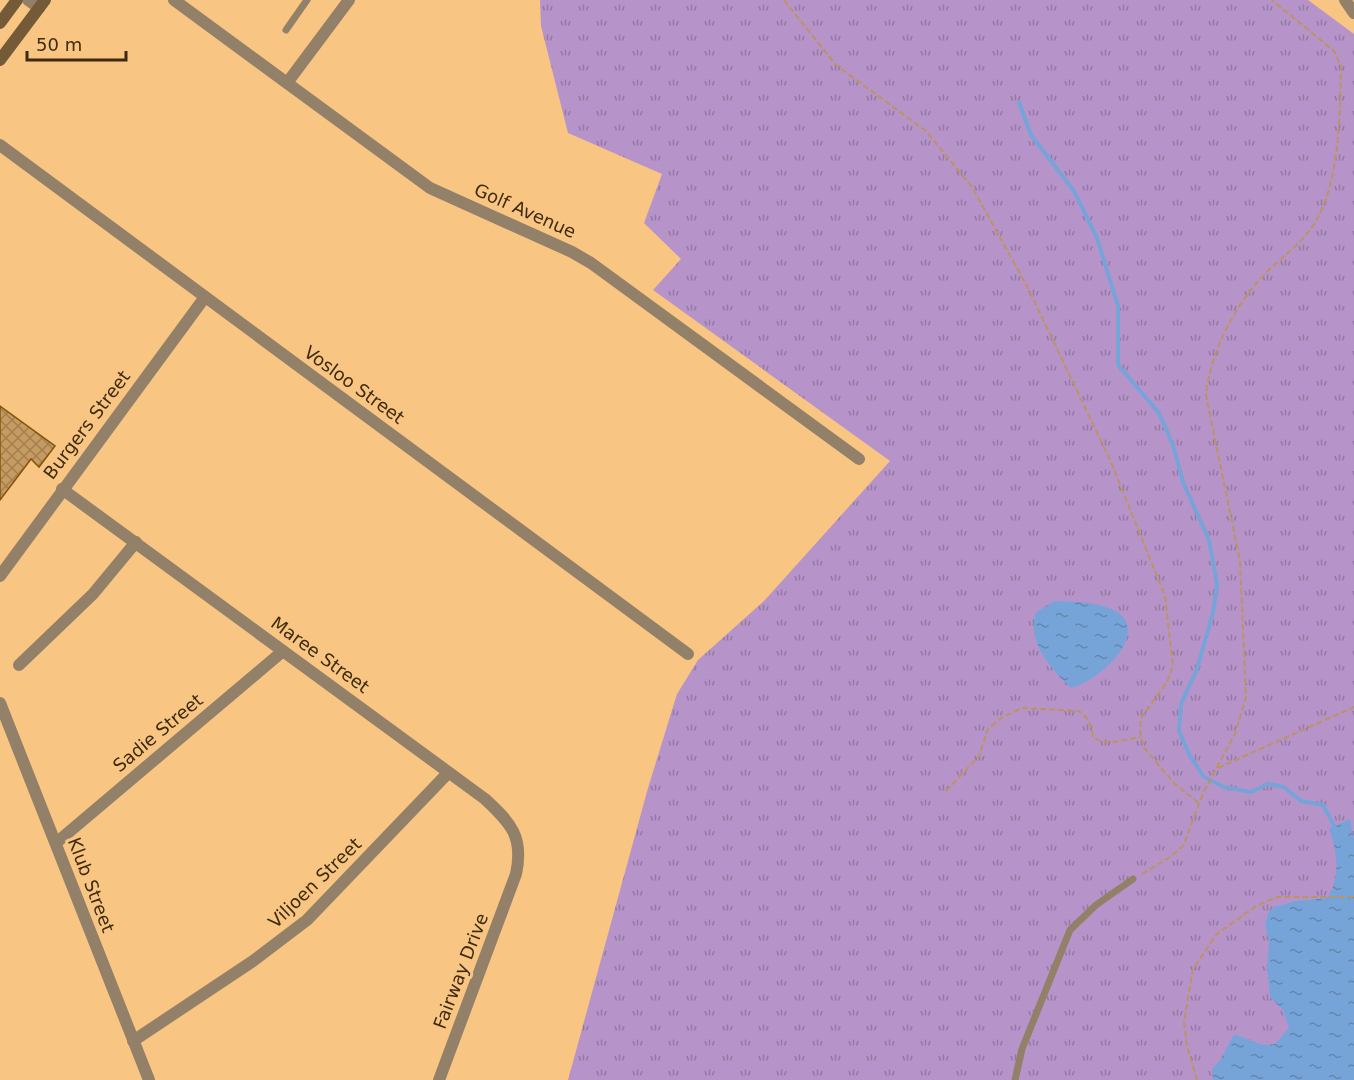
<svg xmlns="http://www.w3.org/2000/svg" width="1354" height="1080" viewBox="0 0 1354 1080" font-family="'DejaVu Sans',sans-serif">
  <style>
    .grass { fill: url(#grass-tufts) }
    .water { fill: url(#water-ripples) }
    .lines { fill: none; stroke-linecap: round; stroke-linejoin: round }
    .stream { stroke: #77a4d8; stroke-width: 4 }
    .building { fill: url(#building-cross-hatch); stroke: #825507; stroke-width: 1.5 }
    .path { stroke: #bd945e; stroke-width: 2; stroke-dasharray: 6 3; stroke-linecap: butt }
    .lane { stroke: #938069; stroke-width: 7 }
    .street { stroke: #938069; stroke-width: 12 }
    .secondary { stroke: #755a37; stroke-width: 12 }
    .labels { text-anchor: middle; stroke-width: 6; stroke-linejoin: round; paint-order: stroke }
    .street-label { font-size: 18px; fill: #3e2b0f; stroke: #f8c583 }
  </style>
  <defs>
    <pattern id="grass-tufts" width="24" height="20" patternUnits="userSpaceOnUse" patternTransform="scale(1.5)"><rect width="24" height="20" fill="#b694ca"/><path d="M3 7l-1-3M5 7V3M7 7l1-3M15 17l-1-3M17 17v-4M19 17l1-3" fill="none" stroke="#9579a2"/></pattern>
    <pattern id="water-ripples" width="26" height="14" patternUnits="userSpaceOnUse" patternTransform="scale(1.5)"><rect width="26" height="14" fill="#77a4d8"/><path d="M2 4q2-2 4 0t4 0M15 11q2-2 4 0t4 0" fill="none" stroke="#6386ae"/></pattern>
    <pattern id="building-cross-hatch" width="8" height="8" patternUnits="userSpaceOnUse" patternTransform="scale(1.5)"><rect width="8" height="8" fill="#c69b61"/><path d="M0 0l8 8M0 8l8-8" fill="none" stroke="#a27f4e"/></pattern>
  </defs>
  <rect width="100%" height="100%" fill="#f8c583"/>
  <path class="grass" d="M540,0h768l46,34v1046h-786l80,-292 29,-94 21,-34 66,-59 126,-140 -237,-171 28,-31 -37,-36 18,-49 -94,-41 -27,-107z"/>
  <g class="water">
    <path d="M1055,601c20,1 54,0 68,16 21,25 -29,66 -52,71 -20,-19 -45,-46 -35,-76z"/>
    <path d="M1350,819l4,21v240h-141l-1,-11 9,-10 13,-25 29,11 12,-1 14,-16 -6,-18 -13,-13 -3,-29 2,-26 -4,-17 3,-12 6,-6 21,-6 32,-3c14,-19 10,-48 2,-70z"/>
  </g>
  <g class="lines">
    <path class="stream" d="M1019,102l12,33 43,56 23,47 21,68v59l41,48 14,32 10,37 26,58 8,44 -4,29 -16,56 -16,35 -2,27 11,25 14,21 20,10 27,5 17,-8 16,3 17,14 22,4 13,24"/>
  </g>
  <path class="building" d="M0,406l55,40 -16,21 -8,-8 -31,41z"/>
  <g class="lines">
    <g class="path">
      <path d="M784,0l52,65 90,66 46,56 56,101 83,174 54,134 8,70 -6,16 -26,36 -1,14 4,16 31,36 25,20"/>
      <path d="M1218,768l136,-61"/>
      <path d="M946,791l33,-35 9,-27 13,-11 21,-10 57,3c10,7 12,14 14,26 12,10 34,2 48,0"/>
      <path d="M1142,874l28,-17 13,-11 21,-55 31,-57 11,-37 -6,-136 -34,-166c4,-42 28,-88 57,-119 17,-18 38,-31 51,-52 26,-41 26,-110 27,-158l-7,-15 -62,-51"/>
      <path d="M1197,1080l-10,-34 -3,-24 9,-53 24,-35 39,-28 21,-9h77"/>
    </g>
    <g class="lane">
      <path d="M286,30l21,-30"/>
      <path d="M1015,1080l7,-31 48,-119 26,-25 37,-26"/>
    </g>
    <g class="street">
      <path d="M28,0l11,8"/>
      <path d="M174,0l256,188 142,64 19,11 268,196"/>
      <path d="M1345,0l9,13"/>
      <path d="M287,83l62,-83"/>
      <path d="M0,145l688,509"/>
      <path d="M62,489l423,310c26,24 39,38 31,75l-77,206"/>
      <path d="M0,576l205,-279"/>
      <path d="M19,665l74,-71 43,-52"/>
      <path d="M0,703l149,377"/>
      <path d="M56,843l227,-192"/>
      <path d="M133,1041l120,-80 54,-41 141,-147"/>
    </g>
    <g class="secondary">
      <path d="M0,23l17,-23"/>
      <path d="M0,60l45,-60"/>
    </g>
  </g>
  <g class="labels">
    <g class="street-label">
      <text transform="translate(525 211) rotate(24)" y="6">Golf Avenue</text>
      <text transform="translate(354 385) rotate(36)" y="6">Vosloo Street</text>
      <text transform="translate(87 425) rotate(-53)" y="6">Burgers Street</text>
      <text transform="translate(320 655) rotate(36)" y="6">Maree Street</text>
      <text transform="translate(158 733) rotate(-40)" y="6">Sadie Street</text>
      <text transform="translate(315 883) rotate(-44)" y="6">Viljoen Street</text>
      <text transform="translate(91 885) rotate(69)" y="6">Klub Street</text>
      <text transform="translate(461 971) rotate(-69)" y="6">Fairway Drive</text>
    </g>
  </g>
  <path d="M27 51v9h99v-9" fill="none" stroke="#3e2b0f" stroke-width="3"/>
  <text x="36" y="51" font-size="18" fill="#3e2b0f" stroke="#f8c583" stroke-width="4.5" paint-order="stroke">50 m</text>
</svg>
